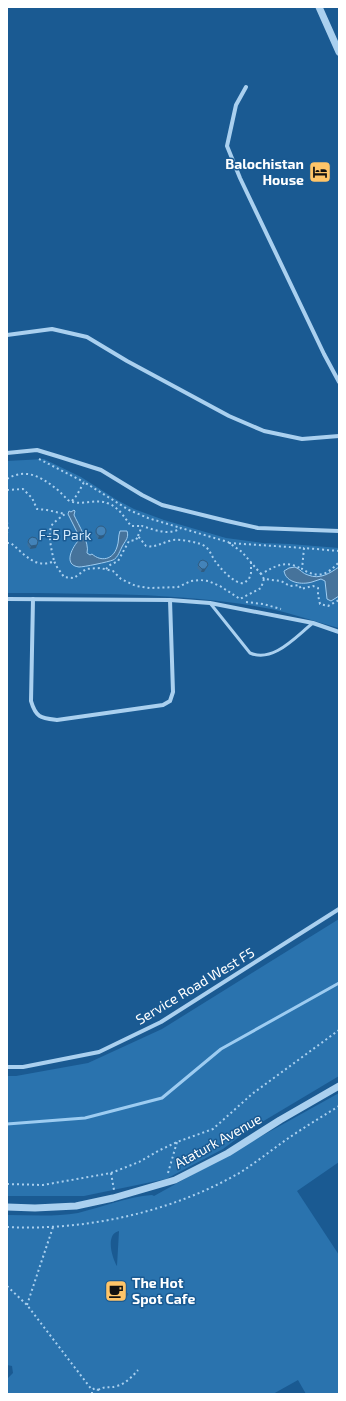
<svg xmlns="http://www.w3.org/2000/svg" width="346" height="1401" viewBox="0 0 346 1401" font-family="'Exo 2',sans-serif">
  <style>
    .green { fill: #2a73ae; fill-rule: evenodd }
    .water { fill: #46739b; stroke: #9dccf1 }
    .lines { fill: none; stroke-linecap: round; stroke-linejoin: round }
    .stream { stroke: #9dccf1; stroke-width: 3 }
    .path { stroke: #aad0ef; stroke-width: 2; stroke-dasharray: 2 3; stroke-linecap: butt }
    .service { stroke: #aad0ef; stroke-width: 3 }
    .minor { stroke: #aad0ef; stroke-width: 4 }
    .tertiary { stroke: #aad0ef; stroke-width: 7 }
    .wall { fill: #3a719f }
    .shaded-wall { fill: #2f5c82 }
    .building { fill: #4383b9; stroke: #2f5c82 }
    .labels { text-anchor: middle; stroke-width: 3; stroke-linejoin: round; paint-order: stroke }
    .poi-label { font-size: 14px; font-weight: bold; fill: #fff; stroke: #1a5a92; text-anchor: end }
    .park-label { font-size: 14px; fill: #d1e8fb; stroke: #1a5a92 }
    .street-label { font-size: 14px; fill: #fff; stroke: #1a5a92 }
  </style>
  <rect width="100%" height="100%" fill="#1a5a92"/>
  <g class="green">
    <path d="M44,459l37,18 36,23 17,9 30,11 62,18 37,5 27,1 49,4v80c-22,-6 -45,-14 -68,-19 -87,-17 -176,-15 -264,-16v-132z"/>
    <path d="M339,919v157l-92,55 -24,18 -57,30 -82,17h-77v-120h9l72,-13 74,-34z"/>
    <path d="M339,1093v69l-42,29 42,64v139h-33l-8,-14 -25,14h-266v-15l6,-6 -1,-7 -5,-1v-150c23,0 47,2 71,-2 24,-6 49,-16 74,-18l2,1zM119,1231l-2,35c-5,-8 -12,-32 2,-35z"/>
  </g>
  <g class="water">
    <path d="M74,510l1,1 -1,4c4,9 16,28 13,38l3,2 2,-1c9,8 21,6 25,-7 2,-5 1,-11 3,-16h7c2,6 -1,9 -4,14 -3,5 -5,13 -10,15 -5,2 -29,7 -34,7 -17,-2 -6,-21 0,-27v-4l-11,-22 1,-3 2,1z"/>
    <path d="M295,567c5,2 8,7 13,8 12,5 22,-2 31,-8v29l-8,5 -4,-2 -2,-18 -4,-2c-3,1 -6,2 -9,3 -10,3 -26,1 -28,-11l5,-3z"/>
  </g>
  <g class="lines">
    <path class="stream" d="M7,1124l78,-6 77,-20 59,-49 118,-66"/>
    <g class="path">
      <path d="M39,459l45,23"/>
      <path d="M7,479c20,-12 36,-1 52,12 3,3 6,6 9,9 11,7 28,-2 39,3 12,4 17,14 24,23h11"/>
      <path d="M7,490l16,-1 9,9 5,11 10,1 18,4c-4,3 -10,7 -13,11 -5,8 0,27 2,36"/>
      <path d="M72,501l5,-6 7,-13 45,28 19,8 33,10"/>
      <path d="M7,522l1,7 -1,4"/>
      <path d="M138,536l4,-10c13,4 27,10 39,2l47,14 14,10 19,22"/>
      <path d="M7,543h4c13,11 25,27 43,18l3,6 7,10 10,1 12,-9 14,-1 13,3 8,8 15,7 14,2 28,-1 13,-6 9,-1 8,1 12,5 20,13 21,-11 3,-9 17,2 9,5 9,-1 2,4 12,-3 5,2v7l2,9 8,2 11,-6"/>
      <path d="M229,543l75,5"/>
      <path d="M339,551l-35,-3 -2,21c16,10 25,6 37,-7"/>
      <path d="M106,569l4,-4 8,-4 11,-20 7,-1 2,-4 8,10c10,2 17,-4 27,-6 6,-1 24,2 30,5 7,4 8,10 12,16 5,7 20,24 29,22 2,-1 3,-3 5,-4l2,-6v-11"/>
      <path d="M264,579l-3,-5c16,-9 25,-14 41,-5"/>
      <path d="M246,602l17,2 18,5"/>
      <path d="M111,1173l3,17"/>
      <path d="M168,1173l9,-31"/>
      <path d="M7,1184l36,1 68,-12 28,-11 19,-11 19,-9 36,-13 39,-35 87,-64"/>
      <path d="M7,1227c80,4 165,-15 234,-55 14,-9 28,-20 42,-30 18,-13 37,-24 56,-36"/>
      <path d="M7,1286l20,19 65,85"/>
      <path d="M27,1305l26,-78"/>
      <path d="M98,1390c8,-5 11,-1 19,-4 8,-2 16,-10 21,-16"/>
      <path d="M92,1394v-4l3,-2 3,2v4"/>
    </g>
    <path class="service" d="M210,603l40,50c24,10 46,-17 63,-30"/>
    <g class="minor">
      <path d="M246,87l-10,18 -9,41 13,32 84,176 15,28"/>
      <path d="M7,335l45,-6 35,8 40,24 102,55 35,15 38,8 37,-3"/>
      <path d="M7,453l30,-3 23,7 41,13 41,25 20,10 65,16 31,7 81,3"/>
      <path d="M7,599l163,1 40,3 103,20 26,9"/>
      <path d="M33,599l-2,102c5,17 10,17 26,19l106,-15 7,-4 3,-9 -3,-92"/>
      <path d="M7,1067h16l76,-15 62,-30 178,-113"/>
    </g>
    <g class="tertiary">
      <path d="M319,7l20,45"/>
      <path d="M7,1207l28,1 41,-2 37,-8 62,-18 53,-27 52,-33 59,-34"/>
    </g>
  </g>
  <g class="wall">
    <path d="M96,530l9,4 -1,3 -3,2h-3l-2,-3 -1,-3z"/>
    <path d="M29,539l7,9 -6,1 -3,-4z"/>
    <path d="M200,561l8,4 -4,7h-3l-4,-4z"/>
    <path d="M118,1295l9,1 -4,6 -6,-4z"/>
  </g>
  <g class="shaded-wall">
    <path d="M105,534l-1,3 -3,2h-3l1,-3z"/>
    <path d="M37,545l-1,3 -6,1 1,-3z"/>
    <path d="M208,565l-4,7h-3l1,-3z"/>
  </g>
  <g class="building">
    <circle cx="101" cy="531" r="5"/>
    <path d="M32,537l4,1 2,3 -1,4 -6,1 -3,-4 1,-3z"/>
    <path d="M203,560l4,2 1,3 -3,4h-3l-4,-4 2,-4z"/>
    <path d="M122,1289l6,5 -4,6 -6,-5z"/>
  </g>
  <defs>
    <g id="hotel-square" transform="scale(1.15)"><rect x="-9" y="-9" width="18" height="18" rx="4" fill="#ffc568" stroke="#1a5a92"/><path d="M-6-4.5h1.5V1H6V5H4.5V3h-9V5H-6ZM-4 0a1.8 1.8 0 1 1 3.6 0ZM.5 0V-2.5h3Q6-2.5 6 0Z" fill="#111"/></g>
    <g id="cafe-square" transform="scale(1.15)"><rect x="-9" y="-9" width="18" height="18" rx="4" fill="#ffc568" stroke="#1a5a92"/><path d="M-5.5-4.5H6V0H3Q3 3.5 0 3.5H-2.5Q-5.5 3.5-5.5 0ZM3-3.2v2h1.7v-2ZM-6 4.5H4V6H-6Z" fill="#111"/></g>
  </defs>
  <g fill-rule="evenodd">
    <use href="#hotel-square" x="320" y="172"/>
    <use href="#cafe-square" x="116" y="1291"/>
  </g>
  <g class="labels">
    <g class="poi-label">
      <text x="304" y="169">Balochistan<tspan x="304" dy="16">House</tspan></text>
      <text x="132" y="1288" text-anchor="start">The Hot<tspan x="132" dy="16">Spot Cafe</tspan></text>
    </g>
    <g class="park-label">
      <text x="65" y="540">F-5 Park</text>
    </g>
    <g class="street-label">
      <text transform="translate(195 986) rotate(-31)" y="5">Service Road West F5</text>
      <text transform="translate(218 1141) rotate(-29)" y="5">Ataturk Avenue</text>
    </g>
  </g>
  <rect width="346" height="1401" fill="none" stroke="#ffffff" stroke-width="16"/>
</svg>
